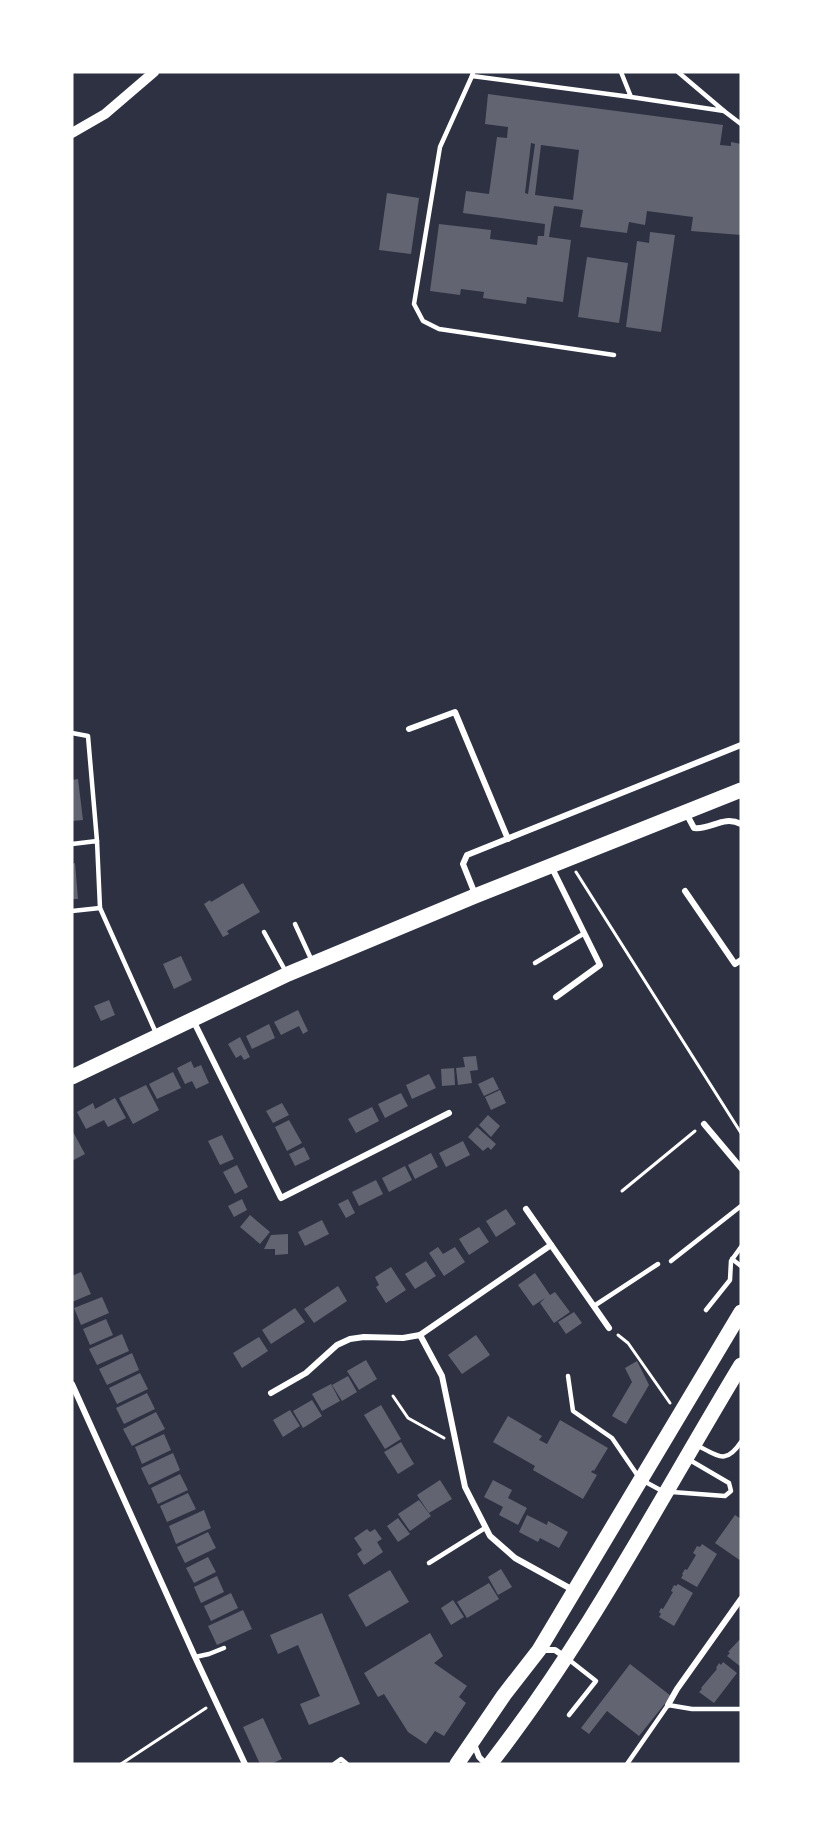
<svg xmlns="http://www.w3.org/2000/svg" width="813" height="1836" viewBox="0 0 813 1836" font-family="'Fira Sans',sans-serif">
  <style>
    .building { fill: #626471; fill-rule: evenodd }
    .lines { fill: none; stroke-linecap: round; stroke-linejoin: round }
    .path { stroke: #fff; stroke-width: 3 }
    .service { stroke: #fff; stroke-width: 4.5 }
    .minor { stroke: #fff; stroke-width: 6 }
    .tertiary { stroke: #fff; stroke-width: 10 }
    .primary { stroke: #fff; stroke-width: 15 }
  </style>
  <rect width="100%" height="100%" fill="#2d3142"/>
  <g class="building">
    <path d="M488,94l235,31 -3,20 11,1v-4l10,2v91l-50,-4 2,-14 -46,-6 -2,14 -16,-3 -2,11 -47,-6 3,-17 -29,-4 -5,31 22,3 -8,62 -36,-5 -1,7 -43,-6 1,-6 -23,-3 -1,6 -30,-4 9,-67 52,6 -1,9 47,6 1,-9h6l1,-12 -82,-11 3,-22 23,3 8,-57 10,1 1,-11 -23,-3zM531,143l4,1 -7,50 -3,-1zM541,145l38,5 -6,50 -38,-5z"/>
    <path d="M387,193l32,5 -8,56 -32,-4z"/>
    <path d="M650,232l25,3 -14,97 -35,-5 11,-86 12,2z"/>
    <path d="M587,257l41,6 -9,60 -41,-6z"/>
    <path d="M78,779l5,41 -11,1v-41z"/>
    <path d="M75,863l3,36h-6v-35z"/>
    <path d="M243,883l17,29 -33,19 2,3 -6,3 -19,-33 6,-4 1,2z"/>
    <path d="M181,956l11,24 -18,9 -11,-25z"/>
    <path d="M109,1000l6,15 -14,6 -7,-15z"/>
    <path d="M298,1010l10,21 -5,3 -4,-8 -18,9 -7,-13z"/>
    <path d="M269,1024l6,14 -23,11 -6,-13z"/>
    <path d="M240,1037l10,20 -6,3 -3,-5 -5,3 -8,-14z"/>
    <path d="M476,1056l2,14 -8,1 2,12 -14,2 -2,-17 9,-1 -2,-10z"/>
    <path d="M191,1061l3,7 7,-3 8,18 -13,6 -4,-8 -7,3 -8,-16z"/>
    <path d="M454,1068l1,17 -13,1 -1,-17z"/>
    <path d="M173,1072l8,16 -24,11 -8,-15z"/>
    <path d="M429,1074l7,14 -24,11 -6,-14z"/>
    <path d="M493,1077l6,12 -15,7 -6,-12z"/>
    <path d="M146,1085l13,25 -26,14 -14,-26z"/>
    <path d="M500,1090l6,13 -15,7 -6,-13z"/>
    <path d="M401,1093l7,13 -23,12 -7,-14z"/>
    <path d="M115,1098l11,20 -18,9 -4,-7 -18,9 -9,-17 16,-9 2,6z"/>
    <path d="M282,1103l7,12 -16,8 -7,-12z"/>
    <path d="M372,1107l7,14 -23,12 -8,-14z"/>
    <path d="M488,1115l12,11 -9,11 -12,-12z"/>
    <path d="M289,1120l13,23 -15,8 -12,-24z"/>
    <path d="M477,1127l19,17 -5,6 -3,-3 -5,4 -15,-14z"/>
    <path d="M72,1130l13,24 -13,7z"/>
    <path d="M222,1135l12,24 -14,6 -12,-24z"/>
    <path d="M463,1141l7,14 -24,12 -7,-14z"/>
    <path d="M304,1147l6,12 -15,7 -6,-12z"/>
    <path d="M431,1153l7,14 -23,12 -7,-14z"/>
    <path d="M237,1165l11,22 -13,7 -12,-22z"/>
    <path d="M405,1166l7,14 -23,12 -7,-14z"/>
    <path d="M376,1180l7,14 -24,12 -7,-14z"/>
    <path d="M242,1199l5,11 -13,7 -6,-11z"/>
    <path d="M348,1199l7,14 -9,5 -8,-14z"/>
    <path d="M506,1209l10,15 -20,13 -10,-16z"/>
    <path d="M250,1215l20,17 -10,12 -20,-17z"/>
    <path d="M322,1220l7,14 -24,12 -7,-14z"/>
    <path d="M479,1227l10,15 -20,13 -10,-16z"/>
    <path d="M288,1234v20l-13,1v-6h-11l7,-14z"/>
    <path d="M438,1247l5,7 12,-7 10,15 -21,14 -15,-23z"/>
    <path d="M426,1261l10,15 -21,13 -10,-15z"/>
    <path d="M391,1267l15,23 -20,13 -10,-16 3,-2 -4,-8z"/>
    <path d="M81,1272l10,22 -19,8v-26z"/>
    <path d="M535,1273l15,22 5,-3 15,20 -16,11 -14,-20 5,-5 -12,8 -15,-21z"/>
    <path d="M338,1286l9,15 -33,22 -10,-14z"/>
    <path d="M102,1297l7,16 -28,12 -7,-17z"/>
    <path d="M295,1308l10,14 -34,22 -9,-14z"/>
    <path d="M574,1312l8,11 -16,11 -8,-12z"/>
    <path d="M106,1319l7,16 -23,10 -7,-16z"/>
    <path d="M122,1334l7,17 -32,14 -8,-16z"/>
    <path d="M476,1335l14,20 -28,19 -14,-19z"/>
    <path d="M259,1337l9,14 -26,17 -9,-15z"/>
    <path d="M132,1353l7,17 -32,15 -8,-16z"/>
    <path d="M366,1360l11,19 -18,11 -12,-19z"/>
    <path d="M637,1361l12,24 -23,39 -14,-8 20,-34 -7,-14z"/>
    <path d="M140,1373l8,16 -31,15 -8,-16z"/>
    <path d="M348,1376l9,16 -15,9 -10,-16z"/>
    <path d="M331,1384l9,17 -18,10 -10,-17z"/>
    <path d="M147,1393l8,16 -31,15 -8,-16z"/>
    <path d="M312,1400l10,16 -19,12 -10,-17z"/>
    <path d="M381,1405l20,34 -16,10 -21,-34z"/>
    <path d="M290,1410l10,16 -17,11 -10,-17z"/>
    <path d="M156,1412l9,17 -33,17 -9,-17z"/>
    <path d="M508,1416l34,20 -3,4 8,4 13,-24 48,28 -14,23 -1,-1 -2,2 6,3 -14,24 -50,-29 2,-4 -42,-24z"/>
    <path d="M164,1434l7,16 -29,14 -7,-17z"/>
    <path d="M401,1442l13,22 -16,10 -14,-22z"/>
    <path d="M173,1453l7,17 -31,15 -8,-17z"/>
    <path d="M180,1474l8,16 -30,14 -7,-16z"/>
    <path d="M440,1480l12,19 -23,14 -12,-18z"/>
    <path d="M493,1480l19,10 -4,8 19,10 -9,17 -19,-10 4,-8 -19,-10z"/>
    <path d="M188,1493l8,16 -29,13 -7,-16z"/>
    <path d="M419,1500l12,16 -21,15 -12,-17z"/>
    <path d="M204,1510l7,18 -35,16 -7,-18z"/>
    <path d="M527,1515l20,10 1,-4 20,11 -9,16 -19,-10 -2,4 -19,-10z"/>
    <path d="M735,1515l6,4v42l-26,-18z"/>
    <path d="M398,1518l12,16 -12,8 -11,-16z"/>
    <path d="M367,1529l3,3 5,-3 7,10 -5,3 6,10 -19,13 -7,-11 5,-4 -8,-12z"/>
    <path d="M208,1532l8,16 -31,15 -8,-16z"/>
    <path d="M702,1544l15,10 -20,33 -16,-9 2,-3 -1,-1 3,-5 2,1 9,-15 -3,-2 4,-7 3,1z"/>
    <path d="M208,1557l8,15 -22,11 -8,-15z"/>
    <path d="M501,1569l11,18 -14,8 -10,-18z"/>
    <path d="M390,1570l19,32 -43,25 -18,-32z"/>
    <path d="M217,1576l7,16 -23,11 -7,-16z"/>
    <path d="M489,1583l10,16 -32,19 -10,-16z"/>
    <path d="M678,1584l15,9 -19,33 -15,-9 2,-3 -2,-2 2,-4 2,1 10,-17 -2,-1 3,-6 2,1z"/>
    <path d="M231,1593l7,15 -27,13 -7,-15z"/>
    <path d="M453,1600l11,17 -13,8 -10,-17z"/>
    <path d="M243,1610l9,19 -35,16 -9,-19z"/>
    <path d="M322,1613l38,91 -51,21 -9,-21 20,-8 -22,-51 -20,9 -8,-19z"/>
    <path d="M430,1633l13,23 -9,7 33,23 -8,11 7,6 -22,33 -9,-5 -9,13 -18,-12 -24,-38 -6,3 -14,-24z"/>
    <path d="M741,1638v29l-14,-11 3,-3 -2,-1z"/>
    <path d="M723,1662l14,11 -23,30 -15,-11 3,-3 -1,-1 16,-19 -1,-1 3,-5 2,2z"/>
    <path d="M630,1664l41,32 -32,40 -32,-25 -18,23 -8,-6z"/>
    <path d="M263,1718l19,41 -11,5h-11l-17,-37z"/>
  </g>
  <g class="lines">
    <g class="path">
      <path d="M576,872l165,261"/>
      <path d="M622,1191l73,-60"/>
      <path d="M618,1335l10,8 42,60"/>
      <path d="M393,1396l15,22 36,20"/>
      <path d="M121,1764l85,-56"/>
    </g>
    <g class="service">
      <path d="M473,72l-1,4 159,21 -10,-25"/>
      <path d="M472,76l-32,71 -26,157 9,17 16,8 175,26"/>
      <path d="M631,97l93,14 -46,-39"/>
      <path d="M724,111l17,13"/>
      <path d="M72,733l16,3 9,105"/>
      <path d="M72,844l25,-3 3,67 56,125"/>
      <path d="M72,911l28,-3"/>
      <path d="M295,924l17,37"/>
      <path d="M264,932l22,40"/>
      <path d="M535,963l48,-29"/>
      <path d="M732,1259l9,7"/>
      <path d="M671,1261l70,-55"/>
      <path d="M594,1306l64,-42"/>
      <path d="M706,1310l24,-30 1,-19 10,-14"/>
      <path d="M568,1376l5,35 39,27 28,41 24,13"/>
      <path d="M696,1445c22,10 29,21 45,-3"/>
      <path d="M672,1492l53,4 6,-5 -2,-8 -41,-24"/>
      <path d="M429,1563l56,-35"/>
      <path d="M195,1657l14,-3 15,-6"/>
      <path d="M568,1659l28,22 -27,34"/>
      <path d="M334,1764l7,-5 6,5"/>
      <path d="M627,1764l41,-59 24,4h49"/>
    </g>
    <g class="minor">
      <path d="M409,729l46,-17 53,127"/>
      <path d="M686,813l8,15c17,2 29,-13 47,-4"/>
      <path d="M552,868l48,97 -44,32"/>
      <path d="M685,891l50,73 6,-4"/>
      <path d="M475,894l-12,-30 4,-9 274,-110"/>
      <path d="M193,1020l88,178 168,-85"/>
      <path d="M704,1124l37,44"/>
      <path d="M526,1209l83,119"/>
      <path d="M551,1245l-131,90 22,41 23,111 25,49 25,22 58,32"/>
      <path d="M72,1384l123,273 50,107"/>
      <path d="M271,1393l35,-20 31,-28 13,-6 14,-2 39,1 17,-3"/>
      <path d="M542,1650h13l10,7"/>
      <path d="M668,1705l9,-16 64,-90"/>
      <path d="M474,1744l5,13 7,7"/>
    </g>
    <path class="tertiary" d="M72,133l33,-19 49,-42"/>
    <g class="primary">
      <path d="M72,1077l216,-103 187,-78 266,-106"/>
      <path d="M457,1764l47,-69 35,-45 202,-338"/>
      <path d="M490,1764c97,-124 170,-265 251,-399"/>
    </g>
  </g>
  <rect width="813" height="1836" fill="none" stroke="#ffffff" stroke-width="147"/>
</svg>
